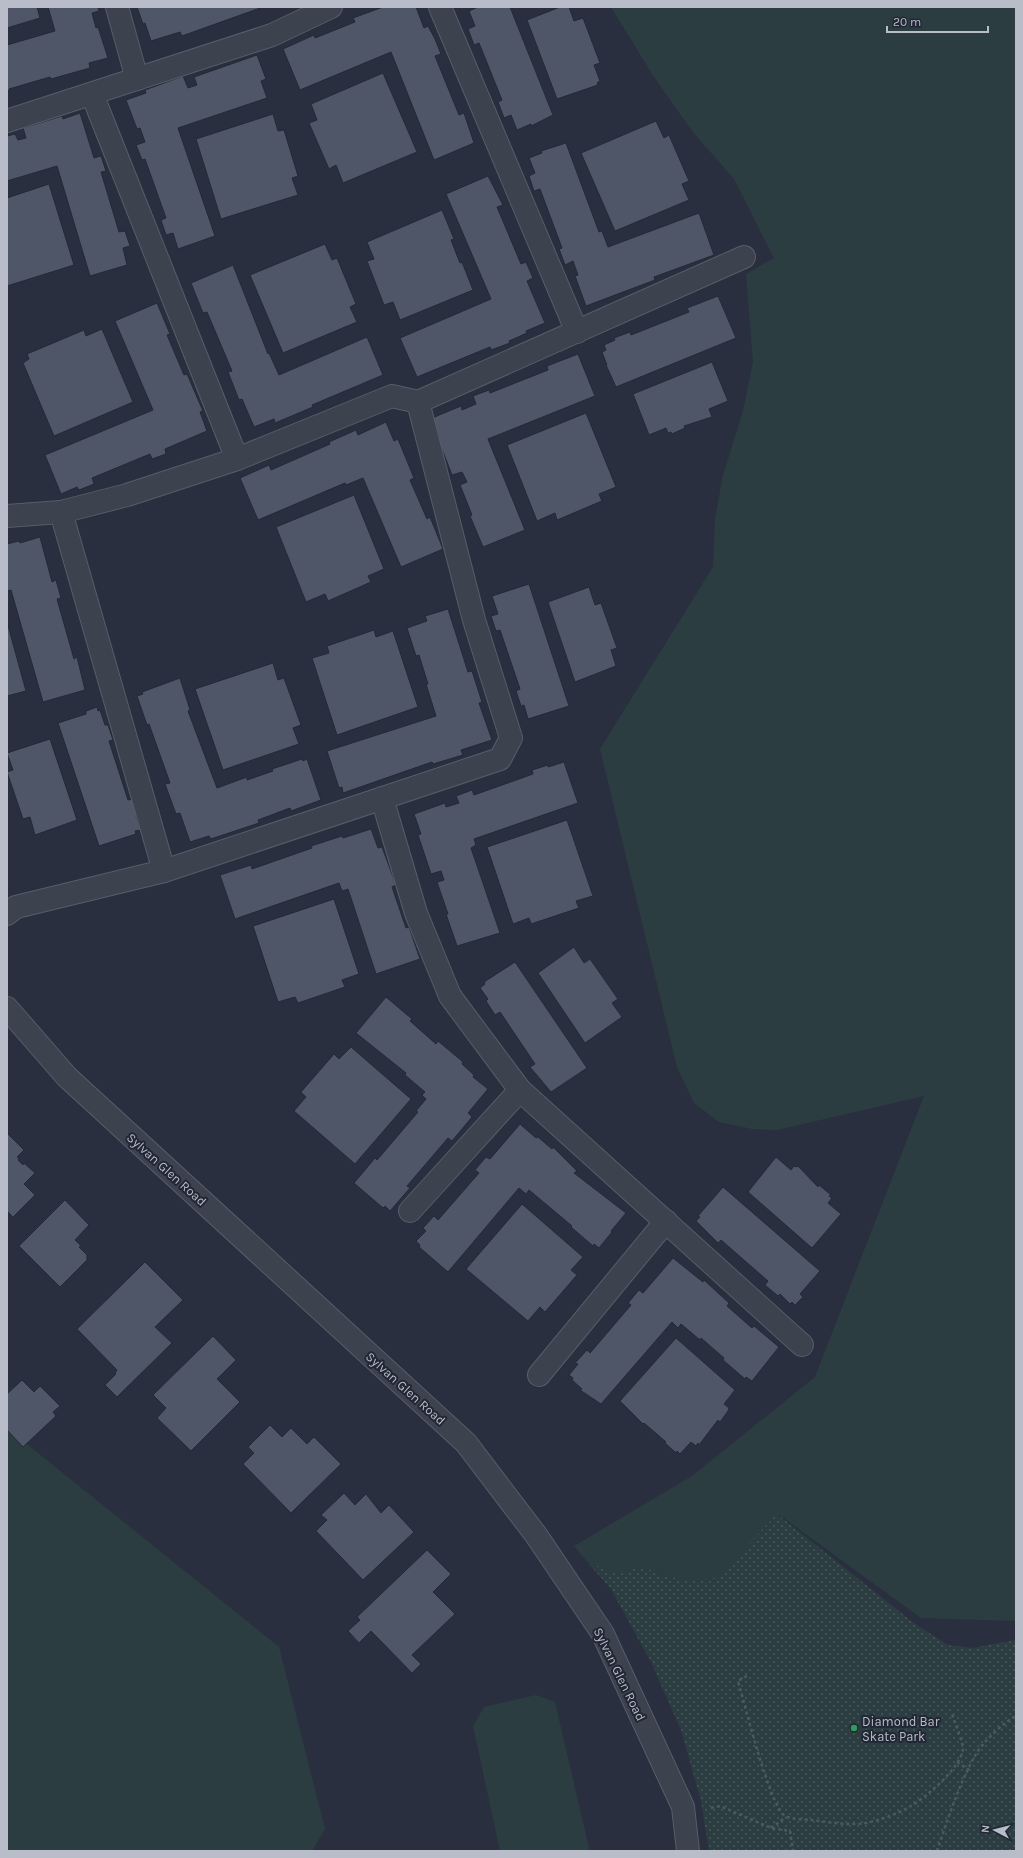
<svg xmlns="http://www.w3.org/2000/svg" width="1023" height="1858" viewBox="0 0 1023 1858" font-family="Karla,sans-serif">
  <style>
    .grass { fill: #2c3d41 }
    .park { fill: url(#park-dots) }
    .building { fill: #4f5667; stroke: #232936 }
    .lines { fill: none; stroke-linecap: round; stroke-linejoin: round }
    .minor-casing { stroke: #575d69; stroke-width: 24 }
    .path { stroke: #4b5a5f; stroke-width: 2.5; stroke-dasharray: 3 3; stroke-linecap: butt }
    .minor { stroke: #3d424f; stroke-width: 22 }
    .leisure-dot { fill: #2e9e5b; stroke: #212734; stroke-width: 1.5 }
    .labels { text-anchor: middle; stroke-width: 4; stroke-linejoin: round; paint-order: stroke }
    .street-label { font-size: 13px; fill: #b9bdc9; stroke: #212734 }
    .poi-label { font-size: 13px; fill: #b9bdc9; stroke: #212734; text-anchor: start }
  </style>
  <defs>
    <pattern id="park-dots" width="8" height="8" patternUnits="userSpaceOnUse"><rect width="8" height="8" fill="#2c3d41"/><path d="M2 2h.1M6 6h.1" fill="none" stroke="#48575b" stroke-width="1.8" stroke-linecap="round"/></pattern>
  </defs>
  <rect width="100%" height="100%" fill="#292f3f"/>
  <g class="grass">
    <path d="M611,7h405v1614l-95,-3 -143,-104 -61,64 -36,1 -18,-3 -12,-6 -17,-2 -16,7 -16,-8 -13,-3 -15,-18 118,-70 123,-99 109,-281 -147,34 -25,-1 -33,-7 -25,-19 -17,-36 -77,-318 113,-182 2,-48 8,-44 20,-64 10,-49 -7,-88 28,-16 -40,-79 -42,-48 -40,-57z"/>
    <path d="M7,1428l272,219 46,182 -13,22h-305z"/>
    <path d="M536,1695l19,7 34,146 -2,3h-87l-27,-125 11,-19z"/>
  </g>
  <path class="park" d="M777,1514l138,110 33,21 24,3 44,-8v211h-307l-8,-50 -20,-71 -30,-68 -40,-73 -22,-25 13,3 16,8 16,-7 17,2 12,6 18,3 36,-1z"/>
  <g class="building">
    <path d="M7,7h30l3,11 -33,10z"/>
    <path d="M48,7h50l1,4 -7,2 4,15 2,-1 10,31 -19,5 1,5 -39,11 -1,-2 -41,12 1,1 -3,1v-46l48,-14z"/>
    <path d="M137,7h126l-81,29 -2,-4 -29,9 -6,-18 -2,1z"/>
    <path d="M383,7h33l8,21 4,-2 7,13 6,15 -6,2 24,59 5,-2 10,30 -40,17 -43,-108 -91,38 -17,-41 31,-14 1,3 40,-16 -2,-4z"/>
    <path d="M478,7h32l43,108 -22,11v-2l-14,6 -6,-15 -7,3 -6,-16 4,-2 -23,-57 -5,2 -6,-16 7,-3 -6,-15z"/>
    <path d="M560,7h9l5,14 9,-3 17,45 -6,2 6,16 -3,2 1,2 -41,14 -30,-79z"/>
    <path d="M257,55l9,24 -5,2 6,17 -89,30 37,108 -37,13 -5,-16 -7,2 -5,-15 5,-2 -21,-59 -3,1 -6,-15 9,-3 -5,-14 -3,1 -11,-29 20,-7 -1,-3 38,-14 5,12 9,-3 -3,-8z"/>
    <path d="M383,73l34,79 -74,31 -7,-18 -7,4 -20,-46 8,-3 -6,-16z"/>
    <path d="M80,113l14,45 7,-2 5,15 -5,1 18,60 6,-1 5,15 -7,2 4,17 -37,11 -33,-110 -50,15v-45l8,-2 3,6 8,-2 -3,-10 39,-12 1,3z"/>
    <path d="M273,114l5,17 6,-1 14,46 -6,2 6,17 -77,24 -25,-80z"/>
    <path d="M656,121l8,17 5,-3 20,46 -7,3 7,16 -74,31 -34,-78z"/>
    <path d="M566,143l33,89 3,-1 6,16 91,-34 15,42 -60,22 1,3 -69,26 -11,-30 3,-1 -5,-14 -8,4 -6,-16 3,-1 -22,-59 -6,2 -5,-15 6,-3 -6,-15 13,-5 -1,-2z"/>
    <path d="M488,176l15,29 -6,2 24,57 5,-2 7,16 -6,3 18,42 -19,8 1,2 -18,8 1,2 -19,7 -1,-3 -73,30 -17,-39 91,-39 -45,-105z"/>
    <path d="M49,184l25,81 -67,21v-88z"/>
    <path d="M442,210l12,29 -3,1 9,23 2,-1 11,28 -73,30 -7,-18 -9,3 -17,-44 7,-2 -7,-17z"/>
    <path d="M325,244l7,16 5,-2 19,46 -6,3 7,15 -74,31 -33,-78z"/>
    <path d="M233,265l35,89 1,-1 10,22 88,-38 16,38 -71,30 1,2 -38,16 -1,-4 -20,8 -12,-28 -3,1 -11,-28 4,-1 -25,-59 -4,1 -12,-30z"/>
    <path d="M718,296l18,42 -120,49 -10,-22h1l-5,-13 4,-2 -2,-5 11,-5 -1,-2 16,-6 1,3 58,-23 -2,-4z"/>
    <path d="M157,303l13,31 -3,1 17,40 3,-1 16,37 -3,1 7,19 -42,18 1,5 -14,5 -2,-5 -58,24 2,6 -15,6 -2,-3 -16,7 -16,-39 108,-45 -38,-89z"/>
    <path d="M102,329l31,73 -79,34 -31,-73 6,-4 -2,-5 57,-24 2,6z"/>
    <path d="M578,354l17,42 -107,43 37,91 -42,17 -13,-31 2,-1 -12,-30 7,-3 -5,-10 -10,3 -14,-36 1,-1 -7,-20 29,-12 1,4 14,-6 -3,-8 16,-6 1,3 58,-23 -1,-4z"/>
    <path d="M712,362l16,39 -19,8 3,8 -28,9 1,2 -13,6 -1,-2 -3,1 -2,-5 -17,7 -16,-41z"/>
    <path d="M586,413l30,74 -17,7 3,7 -45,19 -2,-7 -18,8 -30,-76z"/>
    <path d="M386,422l8,19 4,-2 16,39 -4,2 17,39 3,-2 13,32 -42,18 -38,-89 -17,7 -1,-2 -87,37 -18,-42 29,-13 2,5 59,-26 -1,-2 27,-12 2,5z"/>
    <path d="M354,495l30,74 -16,7 3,6 -43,19 -3,-7 -19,8 -30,-75z"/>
    <path d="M40,537l12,45 4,-2 5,18 -4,1 17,60 3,-2 8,33 -42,12 -32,-112 -4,1v-47l12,-3 1,2z"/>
    <path d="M529,584l40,122 -41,13 -4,-14 -3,1 -5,-15 4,-2 -20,-59 -4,1 -5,-15 7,-2 -6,-18z"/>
    <path d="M589,587l6,18 6,-2 16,45 -6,2 5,16 -41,16 -27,-80z"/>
    <path d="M448,609l20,63 4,-1 10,31 -3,1 13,37 -31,10 2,5 -30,9 -1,-2 -89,31 -1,-6 -3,1 -12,-37 109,-35 -10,-32h2l-9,-29 -3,1 -9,-28 20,-7 -2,-5z"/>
    <path d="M7,622l19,69 -19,5z"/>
    <path d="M374,630l2,7 17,-6 25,76 -81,28 -25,-77 17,-5 -2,-7z"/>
    <path d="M273,663l5,17 6,-2 17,47 -8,3 6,16 -76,26 -28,-81z"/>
    <path d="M180,678l10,32 -2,1 29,77 30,-11v3l26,-9 -1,-2 30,-10 1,2 4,-2 14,41 -30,11 -1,-3 -32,12 1,3 -48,16 -2,-3 -19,6 -10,-29 -4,1 -11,-30 5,-1 -21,-59 -2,1 -10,-29 6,-2 -1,-2z"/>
    <path d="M97,707l1,4 2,-1 5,15h3l5,15 -4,1 19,59 5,-1 5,16 -2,1 5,14 -6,1 1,3 -37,12 -41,-123 28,-9v-3z"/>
    <path d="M50,739l27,81 -42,15 -5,-18 -7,2 -16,-47 6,-2 -6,-17z"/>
    <path d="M564,762l14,41 -104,36 2,6 -5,3 29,85 -43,13 -11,-32h2l-11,-32 7,-2 -3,-9 -10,3 -13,-39 3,-1 -7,-20 31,-11 1,4 13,-4 -3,-7 16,-6 2,5 59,-21 -1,-4 16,-5v2z"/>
    <path d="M567,820l26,76 -17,5 3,7 -48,16 -2,-6 -16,6 -26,-77z"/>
    <path d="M371,829l7,19 4,-1 14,38 -4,2 14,41 3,-1 11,32 -44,15 -28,-85 -6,2 -3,-8 -104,36 -15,-44 31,-10 1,4 60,-21 -1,-2 31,-10 1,2z"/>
    <path d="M334,899l25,75 -17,6 3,7 -47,16 -3,-6 -17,5 -25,-76z"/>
    <path d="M574,947l10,16 6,-4 28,40 -6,4 10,14 -37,26 -47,-70z"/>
    <path d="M515,962l72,106 -36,24 -21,-25 5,-3 -35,-52 -5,3 -9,-14 2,-2 -8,-11 5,-4 -1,-2z"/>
    <path d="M386,997l26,22 -2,2 26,23 2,-3 25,21 -1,2 12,11 -1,2 15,12 -20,24 4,4 -20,24 -4,-3 -41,48 3,2 -20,23 -5,-5 -2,2 -29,-25 21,-25 2,2 41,-48 -2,-1 10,-12 -4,-4 3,-3 -20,-17 1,-2 -50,-40z"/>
    <path d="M351,1047l60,52 -56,65 -61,-53 12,-14 -5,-5 33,-38 5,5z"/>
    <path d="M520,1124l16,14 2,-1 14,12 1,-2 24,24 -3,2 52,40 -15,18 1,1 -13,16 -5,-4 -1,2 -22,-19 1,-1 -43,-36 -3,4 -7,-6 -71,84 -29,-25 1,-2 -4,-4 10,-10 -3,-3 11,-12 4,4 41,-47 -4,-3 11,-13 4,2z"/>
    <path d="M7,1133l17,17 -7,7 2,1 -1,2 5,5 1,-2 11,10 -11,11 11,11 -22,22 -6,-6z"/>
    <path d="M776,1157l15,13 3,-4 3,1 1,-1 20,21 1,-2 12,10 -2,1 3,2 -4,5 13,11 -29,34 -64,-56z"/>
    <path d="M723,1187l97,84 -20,23 3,3 -8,8 -3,-3 -2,2 -10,-10 -2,2 -13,-11 3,-4 -47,-41 -3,3 -22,-22 4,-4 -2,-1z"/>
    <path d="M65,1200l24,25 -14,15 6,6 -2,1 8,8v5l-27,27 -41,-41z"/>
    <path d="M522,1204l61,53 -12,13 6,5 -32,37 -5,-5 -12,14 -62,-52z"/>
    <path d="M673,1258l30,24 1,-2 25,23 -2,3 25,22 2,-2 25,21 -27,34 -6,-4 -1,2 -22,-19 1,-2 -23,-20 -1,2 -19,-16 -3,4 -6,-6 -71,82 -21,-14 2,-1 -10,-9 1,-2 -4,-3 9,-11 -3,-1 12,-13 3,3 41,-48 -3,-2 11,-13 4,3z"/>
    <path d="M145,1262l38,38 -28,27 17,16 -55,54 -12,-12 11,-11 -1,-1 2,-3 -40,-41z"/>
    <path d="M213,1336l23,24 -19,19 23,23 -49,49 -34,-33 9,-10 -13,-13z"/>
    <path d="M676,1338l59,52 -11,14 5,4 -1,3 -8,11 -2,-2 -19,25 -1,-2 -2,3 -5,-4 -11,12 -3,-3 -1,2 -11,-10 1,-1 -22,-19 -1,1 -23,-23z"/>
    <path d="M22,1380l12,12 6,-6 20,20 -7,6 3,4 -33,31 -16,-17v-36z"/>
    <path d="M270,1425l12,12 9,-9 16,16 7,-7 27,27 -50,49 -48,-49 11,-11 -6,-6z"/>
    <path d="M344,1493l11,12 11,-11 15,19 8,-8 25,27 -51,48 -47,-49 11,-11 -6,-5z"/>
    <path d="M427,1550l24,24 -18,18 22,22 -43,41 9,9 -9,9 -41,-42 -12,12 -11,-12 12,-11 -3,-3z"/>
  </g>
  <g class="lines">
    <g class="minor-casing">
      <g id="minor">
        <path d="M117,7l20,72"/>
        <path d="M440,7l137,325"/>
        <path d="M92,94l145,365"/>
        <path d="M7,121l265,-86 59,-28"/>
        <path d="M61,512l103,359"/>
        <path d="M7,516l54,-4 66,-17 110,-36 155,-63 26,6"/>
        <path d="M382,798l34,115 34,83 70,94 282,255"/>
        <path d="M7,914l9,-7 148,-36 336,-112 11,-21 -37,-118 -56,-218 326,-145"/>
        <path d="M7,1008l60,69 399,366 70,92 67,99 80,173 5,44"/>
        <path d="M410,1211l110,-121"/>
        <path d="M539,1375l127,-154"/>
      </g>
    </g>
    <g class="path">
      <path d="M747,1676l-9,5c7,24 31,122 46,134 6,5 20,4 27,5 18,2 37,6 55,3 15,-3 31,-9 45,-17 15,-9 51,-39 52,-58 0,-6 -9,-27 -11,-34"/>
      <path d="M957,1762l12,8"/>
      <path d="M711,1808l9,-2 51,22 19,3 3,20"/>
      <path d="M771,1828l15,-11"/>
      <path d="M937,1851c11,-33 22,-67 39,-97 6,-11 29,-33 40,-38"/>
    </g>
    <use href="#minor" class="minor"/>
  </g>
  <circle class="leisure-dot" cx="854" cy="1728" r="4"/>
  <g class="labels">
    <g class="street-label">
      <text transform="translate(167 1169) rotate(42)" y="5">Sylvan Glen Road</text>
      <text transform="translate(406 1388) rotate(42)" y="5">Sylvan Glen Road</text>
      <text transform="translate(620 1674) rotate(64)" y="5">Sylvan Glen Road</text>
    </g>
    <g class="poi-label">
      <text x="862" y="1726">Diamond Bar<tspan x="862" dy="15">Skate Park</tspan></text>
    </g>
  </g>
  <rect width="1023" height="1858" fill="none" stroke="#b9bdc9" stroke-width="16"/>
  <g transform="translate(995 1830) rotate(277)" stroke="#212734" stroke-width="3" paint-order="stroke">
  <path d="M0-3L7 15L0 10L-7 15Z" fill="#b9bdc9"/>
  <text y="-6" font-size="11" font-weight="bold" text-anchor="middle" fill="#b9bdc9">N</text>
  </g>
  <path d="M887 26v6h101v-6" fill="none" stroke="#b9bdc9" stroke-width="2"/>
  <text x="893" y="26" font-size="12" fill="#b9bdc9" stroke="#212734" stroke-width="3" paint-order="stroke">20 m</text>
</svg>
